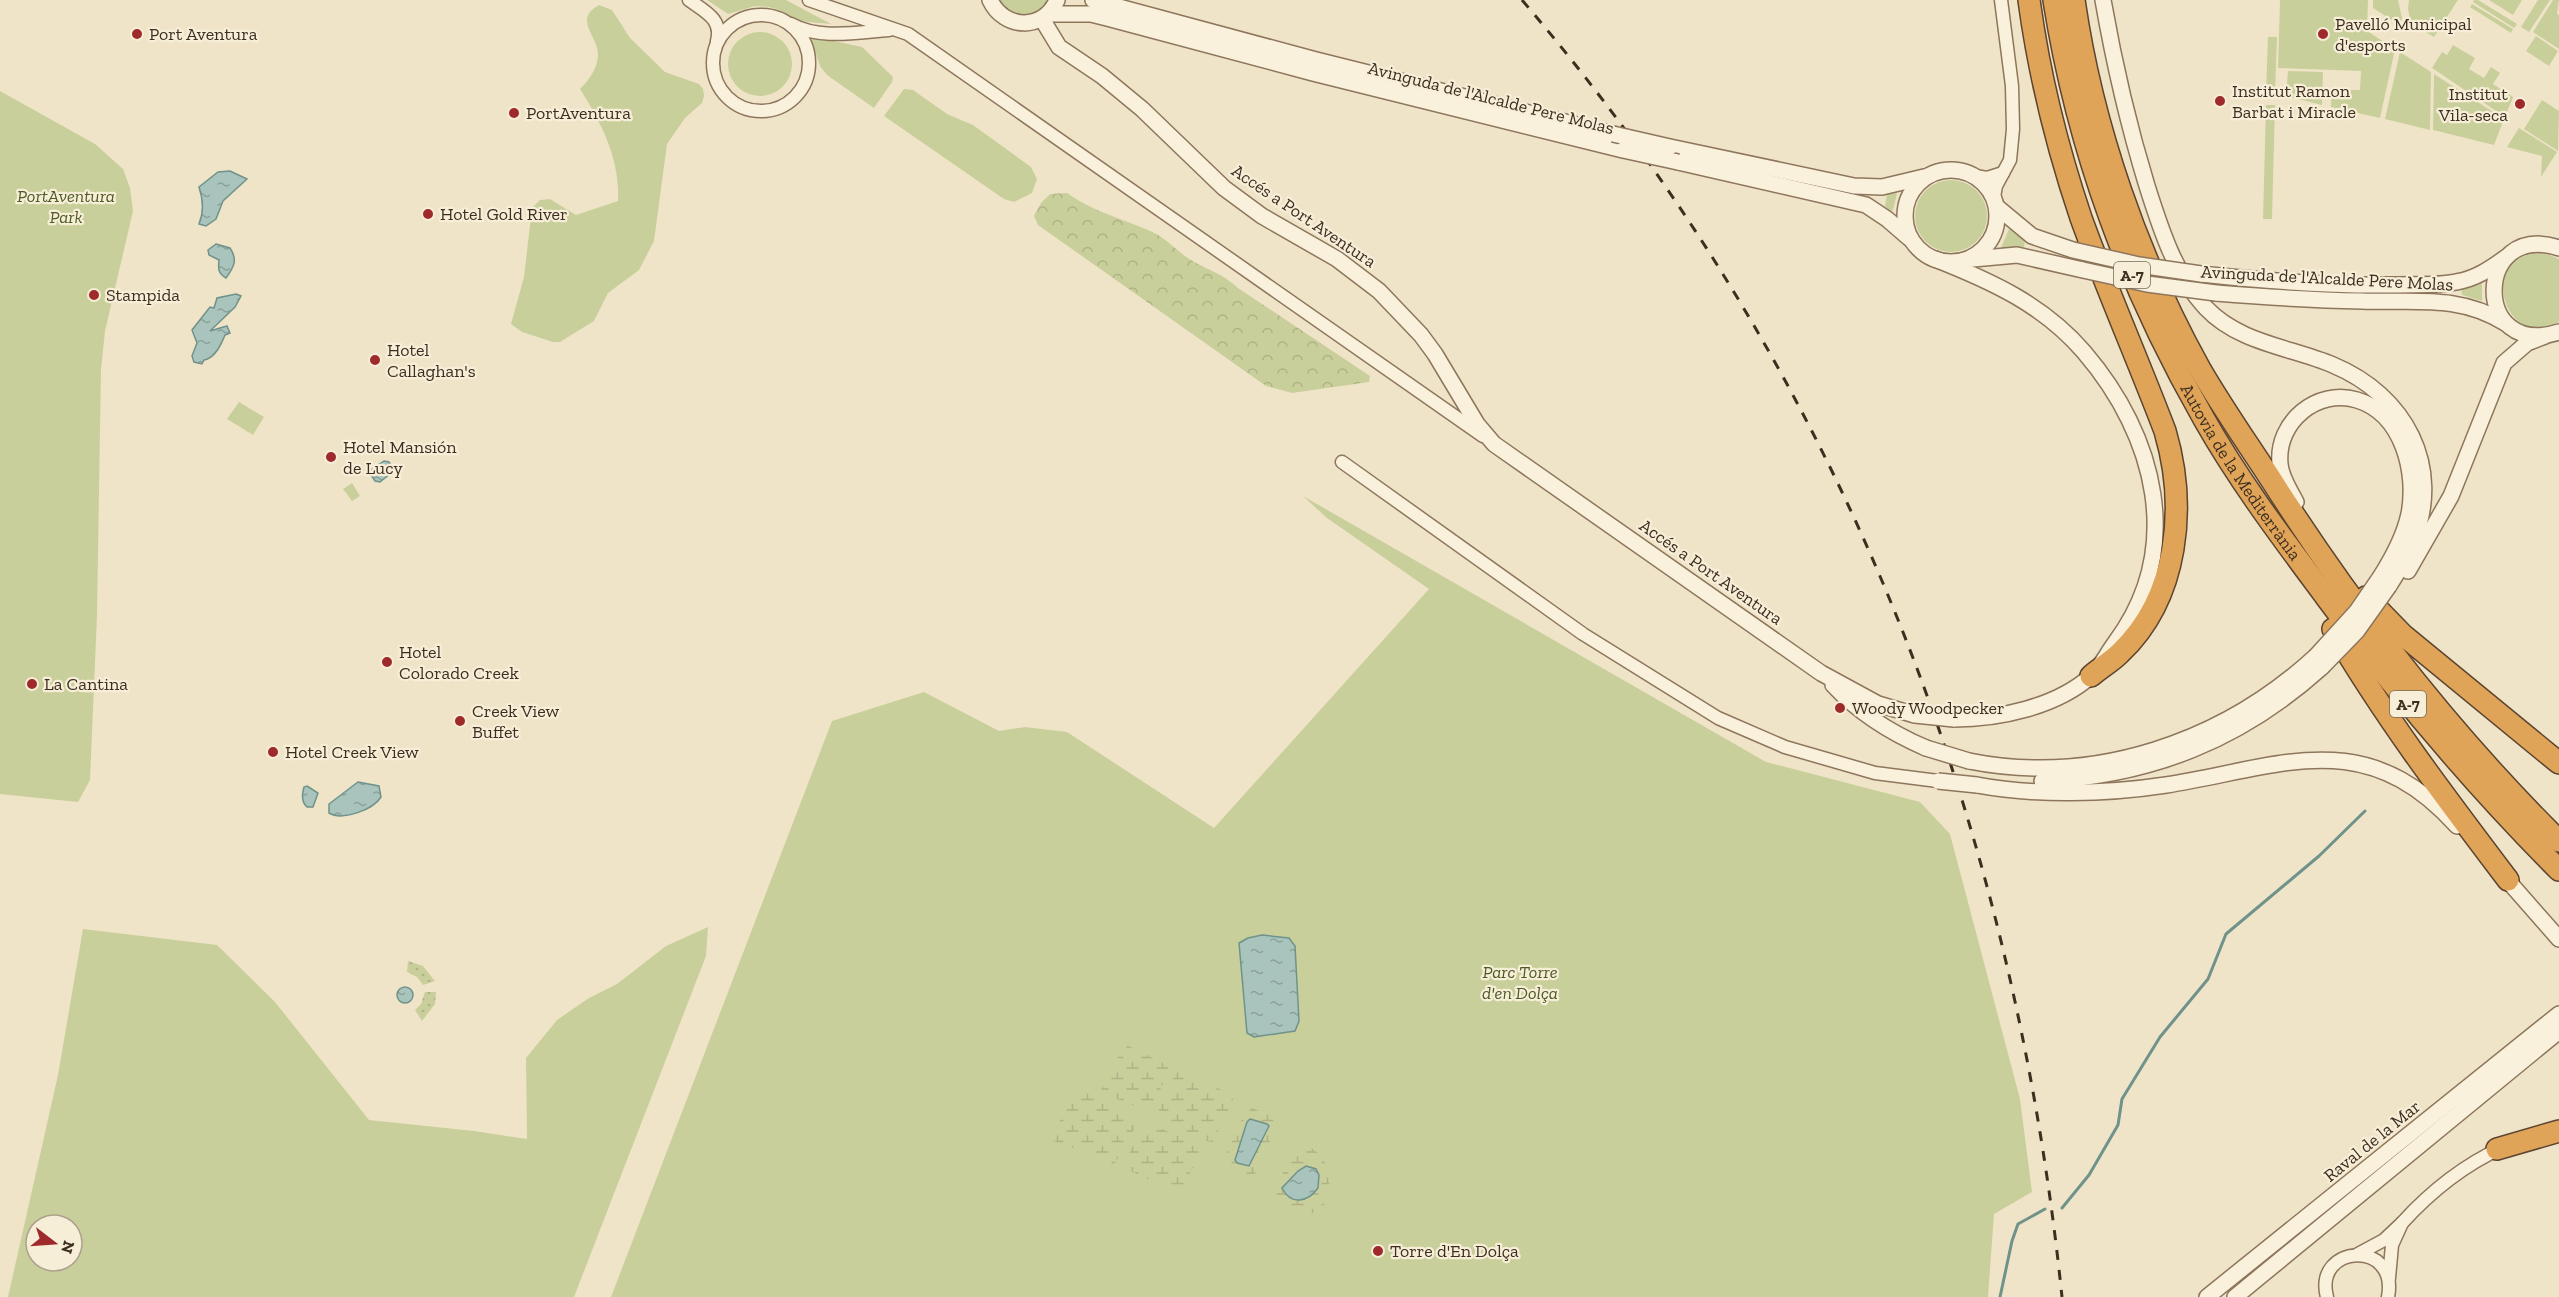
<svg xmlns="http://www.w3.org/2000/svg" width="2559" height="1297" viewBox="0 0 2559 1297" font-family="'Zilla Slab',serif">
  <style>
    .green { fill: #c9cf9b; fill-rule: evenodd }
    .forest { fill: url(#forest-crowns) }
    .wetland { fill: url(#wetland-marsh); fill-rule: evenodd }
    .garden { fill: url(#garden-dots) }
    .water { fill: url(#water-ripples); stroke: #6f938a; stroke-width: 1.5 }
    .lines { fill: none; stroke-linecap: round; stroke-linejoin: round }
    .stream { stroke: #6f938a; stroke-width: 3 }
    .minor-casing { stroke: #8d765c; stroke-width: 15 }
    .tertiary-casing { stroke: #8d765c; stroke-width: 18 }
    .motorway-casing { stroke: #5b4430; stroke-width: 24 }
    .minor { stroke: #faf1dc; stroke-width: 12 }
    .tertiary { stroke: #faf1dc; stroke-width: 15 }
    .motorway { stroke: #e0a458; stroke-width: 21 }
    .rail { stroke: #3d2e20; stroke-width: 3; stroke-dasharray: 10 10; stroke-linecap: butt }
    .tertiary-bridge-casing { stroke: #8d765c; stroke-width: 18; stroke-linecap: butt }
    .tertiary-bridge { stroke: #faf1dc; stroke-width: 15 }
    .poi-dot { fill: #9e2a2b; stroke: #f7eed8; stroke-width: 2 }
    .labels { text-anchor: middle; stroke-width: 4.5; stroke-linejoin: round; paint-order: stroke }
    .shield { fill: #f7eed8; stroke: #756857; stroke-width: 1.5 }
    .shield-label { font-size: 16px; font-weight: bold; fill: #3d2e20 }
    .poi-label { font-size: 18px; fill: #3d2e20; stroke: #f7eed8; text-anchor: start }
    .street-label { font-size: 18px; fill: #3d2e20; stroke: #f7eed8 }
    .park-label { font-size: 18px; font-style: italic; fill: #4d5a26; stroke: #f7eed8 }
  </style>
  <defs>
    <pattern id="forest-crowns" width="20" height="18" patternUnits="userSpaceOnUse" patternTransform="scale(1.5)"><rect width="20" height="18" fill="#c9cf9b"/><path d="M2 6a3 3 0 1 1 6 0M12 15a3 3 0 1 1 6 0" fill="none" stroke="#aeb285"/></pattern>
    <pattern id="wetland-marsh" width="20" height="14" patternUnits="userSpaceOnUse" patternTransform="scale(1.5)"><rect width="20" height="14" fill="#c9cf9b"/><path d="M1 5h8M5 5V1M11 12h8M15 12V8" fill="none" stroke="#aeb285"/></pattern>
    <pattern id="garden-dots" width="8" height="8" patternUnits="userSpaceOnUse" patternTransform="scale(1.5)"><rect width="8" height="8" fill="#c9cf9b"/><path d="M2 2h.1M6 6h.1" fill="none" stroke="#aeb285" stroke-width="1.8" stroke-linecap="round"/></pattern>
    <pattern id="water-ripples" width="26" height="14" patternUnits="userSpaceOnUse" patternTransform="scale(1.5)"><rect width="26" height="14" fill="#a9c4bc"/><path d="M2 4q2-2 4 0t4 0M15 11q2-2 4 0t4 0" fill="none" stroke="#8ba098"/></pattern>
  </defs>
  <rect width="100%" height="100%" fill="#f0e4c8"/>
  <g class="green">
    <path d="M707,0h79l45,24 -33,-3 -19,-11 -10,-3 -14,-1 -27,8z"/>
    <path d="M999,0h50c-12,20 -38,20 -50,0z"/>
    <path d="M2280,0h88l-1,31 28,18 -15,69 -49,-11 1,-17h28l1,-19 -83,-3z"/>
    <path d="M2373,0h25l4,18 -2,7 -27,-17z"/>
    <path d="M2409,0h49l-24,37 -23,-14 -3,-14z"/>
    <path d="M2474,0h4l39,24 -3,4 -41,-26z"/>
    <path d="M2489,0h33l-9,15z"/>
    <path d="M2538,0h12l-21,32 -8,-5z"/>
    <path d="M2553,0h6l-2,14 2,1v34l-26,-17z"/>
    <path d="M2472,4l41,25 -2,4 -41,-26z"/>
    <path d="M599,5l13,5 18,28 35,34 34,12 4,5 1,7 -2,7 -17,15 -18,26 -13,97 -15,29 -31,23 -14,28 -34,21h-7l-31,-10 -11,-8 13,-47 8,-69 8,-8 10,-1 26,16 42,-14c2,-42 -16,-77 -38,-112 9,-9 17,-20 18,-33 1,-20 -26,-36 1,-51z"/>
    <circle cx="760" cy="64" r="32"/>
    <path d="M810,36l52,11 31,30 -1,5 -18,26 -47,-33 -7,-9z"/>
    <path d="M2536,36l22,15 -9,15 -23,-15z"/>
    <path d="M2268,37h9l-2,56 -9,-1z"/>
    <path d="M2453,45l22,13 -6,11 15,9 7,-11 9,6 -7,11 20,13 -8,20 -73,-49 10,-16 5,3z"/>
    <path d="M2400,52l31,20 -1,58 -45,-11z"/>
    <path d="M2288,71l35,1 -1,33 -36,-9z"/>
    <path d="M2434,74l70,45 -10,26 -61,-15z"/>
    <path d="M904,89l9,1 34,24 26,11 58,42 6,12 -5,14 -18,9 -10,-3 -120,-83z"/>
    <path d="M0,91l95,53 28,25 7,19 3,23 -28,120 -4,39 -4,246 -7,164 -12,22 -78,-8z"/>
    <path d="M2542,100l17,11 -1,40 -34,-22z"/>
    <path d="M2266,105h9l-3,114h-9z"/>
    <path d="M2519,128l38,24 -16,25 1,-21 -35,-9z"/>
    <circle cx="1951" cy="216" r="36"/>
    <path d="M1895,193l2,1 -4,16 -3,1 -5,-5 2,-12z"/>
    <path d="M2009,229l16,12 -1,6 -23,1z"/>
    <path d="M2545,253l14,6v63c-58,32 -83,-73 -14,-69z"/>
    <path d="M2482,282v19l-20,-6 -1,-7z"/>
    <path d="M239,402l25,15 -11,18 -26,-16z"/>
    <path d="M352,483l8,13 -8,5 -9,-12z"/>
    <path d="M1303,496l463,266 154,40 30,32 70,265 12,93 -38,22 -6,83h-1377l221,-576 92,-29 75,39 26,-4 42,5 147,96 215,-239 -102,-71z"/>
    <path d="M708,927l-2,29 -132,341h-566l50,-222 25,-146 134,16 58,57 94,118 105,11 53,8 -1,-81 31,-38 32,-22 28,-14 49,-38zM36,1225h36v36h-36z"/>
  </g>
  <path class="forest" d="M1067,193c25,18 53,25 81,37 17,6 30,23 46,32 19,10 27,11 44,26l132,88 -1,6 -77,11 -26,-7 -228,-161 -4,-9 7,-13 9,-9z"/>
  <g class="wetland">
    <path d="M1125,1044l44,22 -5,16 -15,30 -49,-20z"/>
    <path d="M1177,1070l56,25 1,3 -21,44 -7,-1 -50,-25z"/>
    <path d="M1082,1091l56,25 2,3 -26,46h-6l-13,-9 -44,-16 -1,-3 26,-43z"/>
    <path d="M1252,1108l22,9 2,11 -22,48 -6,3 -23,-13 -3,-4 22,-47zM1247,1122l22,5 -20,39 -13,-4z"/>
    <path d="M1145,1122l55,23v9l-20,38h-5l-53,-25z"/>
    <path d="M1296,1143c35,6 41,40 25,68 -15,6 -37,-4 -45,-18l15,-43z"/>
  </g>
  <g class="garden">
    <path d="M408,961l15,5 12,15 -12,4 -6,-8 -10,-5z"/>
    <path d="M425,992h11l-1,12 -13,17 -7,-11 6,-6z"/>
  </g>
  <g class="water">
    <path d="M230,171l17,8 -24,22 -7,18 -10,7 -7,-2c5,-12 4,-25 0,-37l19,-15z"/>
    <path d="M216,244l14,4c8,12 4,19 -4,30 -8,-5 -8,-9 -7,-18l-10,-5 -1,-5z"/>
    <path d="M236,294l5,2 -6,11 -25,24 17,-5 3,7 -5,2c-4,10 -10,23 -21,25l-2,4 -8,-2 -2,-6 5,-13 -5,-13 18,-23 4,1 3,-10z"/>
    <path d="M384,461l5,1 3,6 -1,5 -11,9 -5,-1 -4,-6v-5z"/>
    <path d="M358,782l21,4 2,11c-8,13 -39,24 -52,16v-9z"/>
    <path d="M307,786l11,7 -5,14h-6c-6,-5 -5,-13 -3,-20z"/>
    <path d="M1262,935l27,3 6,8 4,75 -4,10 -41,6 -7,-4 -8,-90 9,-5z"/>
    <circle cx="405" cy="995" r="8"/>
    <path d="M1250,1119l17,5 2,2 -20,40 -12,-3 -2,-3 12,-38z"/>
    <path d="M1306,1166l10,3 3,6 -1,13c-10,14 -27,18 -36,0l16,-17z"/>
  </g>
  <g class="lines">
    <g class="stream">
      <path d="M2062,1208l27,-33 29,-50 4,-26 38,-62 48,-58 18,-45 93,-78 46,-45"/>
      <path d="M2000,1297l12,-56 6,-17 27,-15"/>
    </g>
    <g class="minor-casing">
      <g id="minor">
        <path d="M689,0c15,11 34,19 28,41"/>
        <path d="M809,0l99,34 575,402"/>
        <circle cx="761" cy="63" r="48"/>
        <path d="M791,24c28,16 68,8 98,6"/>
        <path d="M1975,176l12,2 16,-5"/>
        <path d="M1994,197l2,-11 14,-26 3,-31 -1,-43 -11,-86"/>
        <path d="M1342,462l241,172 135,84 67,29 90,26 63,8"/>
        <path d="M2402,1223c29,-32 62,-58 101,-76"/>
        <path d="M2358,1254l26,-14 18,-17 -10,22 -3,33"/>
        <path d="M2327,1297c-14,-53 72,-58 61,0"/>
      </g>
    </g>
    <g class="tertiary-casing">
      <g id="tertiary">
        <path d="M990,0c14,30 54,31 67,0"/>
        <path d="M1093,0l223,60 297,74"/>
        <path d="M2103,0c11,63 25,124 44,186 13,41 28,89 59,122 33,35 84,39 127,57 72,30 111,101 80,177 -6,15 -15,30 -24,44"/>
        <path d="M1049,14h42l16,4 206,55 310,77"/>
        <path d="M1042,19l17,28 43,29 40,33 82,79 38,28 75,43 42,32 42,44 14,19 42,70 17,20 327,229 57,31 37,11"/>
        <path d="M1670,147l184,39 28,1 42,-10"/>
        <path d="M1678,162l188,43 21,14 22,19"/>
        <circle cx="1951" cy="216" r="46"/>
        <path d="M1997,207l35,29 41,14"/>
        <path d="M2559,248c-85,-28 -88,112 0,84"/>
        <path d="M1935,259c56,22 109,46 149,93 72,84 101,197 31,291 -8,11 -15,25 -24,33 -35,31 -92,43 -137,43"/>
        <path d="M1973,259l44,-4 66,15"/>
        <path d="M2201,274c64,7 127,12 192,11 21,-1 43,1 63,-3 19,-3 34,-13 49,-24"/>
        <path d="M2216,293c49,4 97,7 146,8 52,2 97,-7 143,22"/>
        <path d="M2296,502c-6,-12 -15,-24 -16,-38 -4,-42 37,-76 77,-64 46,14 60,73 52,114 -5,23 -16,43 -28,62"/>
        <path d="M2408,571l43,-75 53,-133 23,-20 18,-7"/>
        <path d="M1833,685c26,28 58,48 93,63"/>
        <path d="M1969,761c125,25 254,-19 347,-105"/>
        <path d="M2042,781c109,-5 199,-41 280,-114"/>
        <path d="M1977,785c58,11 130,9 189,0 115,-18 198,-62 291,41"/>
        <path d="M2502,874l57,65"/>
        <path d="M2207,1297l352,-283"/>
        <path d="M2235,1297l324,-266"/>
      </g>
    </g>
    <g class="motorway-casing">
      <g id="motorway">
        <path d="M2029,0c10,74 28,147 52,218 26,72 57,142 84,213 22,75 14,166 -45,222 -9,9 -20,15 -29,23"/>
        <path id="s1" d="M2054,0c24,151 74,286 150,419 35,62 79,120 122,178 71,96 148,188 233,273"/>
        <path d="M2074,0c18,126 64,258 126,369 22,38 48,75 72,112 83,130 178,252 287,360"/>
        <path d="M2366,597l37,38 156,128"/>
        <path d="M2333,629c52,89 113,169 175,251"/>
        <path d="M2497,1149l62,-18"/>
      </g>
    </g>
    <use href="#minor" class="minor"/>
    <use href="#tertiary" class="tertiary"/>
    <use href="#motorway" class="motorway"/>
    <path class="rail" d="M1522,0c318,372 490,812 540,1297"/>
    <g class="tertiary-bridge-casing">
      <g id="tertiary-bridge">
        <path d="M1613,134l57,13"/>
        <path d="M1623,150l55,12"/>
        <path d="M2073,250l66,15 62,9"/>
        <path d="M2083,270l64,14 69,9"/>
        <path d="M2316,656l41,-45 24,-35"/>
        <path d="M2322,667l35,-36 32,-45"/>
        <path d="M1915,715l39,4"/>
        <path d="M1926,748l43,13"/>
        <path d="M1938,781l39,4"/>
      </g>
    </g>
    <use href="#tertiary-bridge" class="tertiary-bridge"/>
  </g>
  <g class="poi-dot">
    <circle cx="137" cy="34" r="6"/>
    <circle cx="2323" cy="34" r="6"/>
    <circle cx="2220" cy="101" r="6"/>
    <circle cx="2520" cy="104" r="6"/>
    <circle cx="514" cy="113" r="6"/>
    <circle cx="428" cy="214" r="6"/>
    <circle cx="94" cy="295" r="6"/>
    <circle cx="375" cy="360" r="6"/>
    <circle cx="331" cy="457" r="6"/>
    <circle cx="387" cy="662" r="6"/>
    <circle cx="32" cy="684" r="6"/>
    <circle cx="1840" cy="708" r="6"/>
    <circle cx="460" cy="721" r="6"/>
    <circle cx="273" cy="752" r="6"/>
    <circle cx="1378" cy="1251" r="6"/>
  </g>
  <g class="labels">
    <g class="shield">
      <rect x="2114" y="262" width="36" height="26" rx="4.5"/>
      <rect x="2390" y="691" width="36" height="26" rx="4.5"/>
    </g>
    <g class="shield-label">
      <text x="2132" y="281">A-7</text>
      <text x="2408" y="710">A-7</text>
    </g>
    <g class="poi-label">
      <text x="2335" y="30">Pavelló Municipal<tspan x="2335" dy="21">d'esports</tspan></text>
      <text x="149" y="40">Port Aventura</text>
      <text x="2232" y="97">Institut Ramon<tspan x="2232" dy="21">Barbat i Miracle</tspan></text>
      <text x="2508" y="100" text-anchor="end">Institut<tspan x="2508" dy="21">Vila-seca</tspan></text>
      <text x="526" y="119">PortAventura</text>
      <text x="440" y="220">Hotel Gold River</text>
      <text x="106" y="301">Stampida</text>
      <text x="387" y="356">Hotel<tspan x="387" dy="21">Callaghan's</tspan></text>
      <text x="343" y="453">Hotel Mansión<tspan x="343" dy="21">de Lucy</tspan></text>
      <text x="399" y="658">Hotel<tspan x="399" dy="21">Colorado Creek</tspan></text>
      <text x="44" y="690">La Cantina</text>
      <text x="1852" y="714">Woody Woodpecker</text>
      <text x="472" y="717">Creek View<tspan x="472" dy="21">Buffet</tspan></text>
      <text x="285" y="758">Hotel Creek View</text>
      <text x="1390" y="1257">Torre d'En Dolça</text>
    </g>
    <g class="street-label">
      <text transform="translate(1491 98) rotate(14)" y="6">Avinguda de l'Alcalde Pere Molas</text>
      <text transform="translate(1304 216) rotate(34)" y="6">Accés a Port Aventura</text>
      <text transform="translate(2327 278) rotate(3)" y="6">Avinguda de l'Alcalde Pere Molas</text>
      <text dy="6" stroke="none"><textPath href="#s1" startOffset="512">Autovia de la Mediterrània</textPath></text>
      <text transform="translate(1711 572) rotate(35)" y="6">Accés a Port Aventura</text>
      <text transform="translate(2372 1141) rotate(-39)" y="6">Raval de la Mar</text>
    </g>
    <g class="park-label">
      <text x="66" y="202">PortAventura<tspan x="66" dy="21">Park</tspan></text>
      <text x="1520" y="978">Parc Torre<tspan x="1520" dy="21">d'en Dolça</tspan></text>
    </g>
  </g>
  <g transform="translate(54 1243) rotate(107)"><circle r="28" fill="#f7eed8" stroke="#ada18e" stroke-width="1.5"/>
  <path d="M0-4.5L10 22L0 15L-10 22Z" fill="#9e2a2b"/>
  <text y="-9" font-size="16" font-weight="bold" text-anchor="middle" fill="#3d2e20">N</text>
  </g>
</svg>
